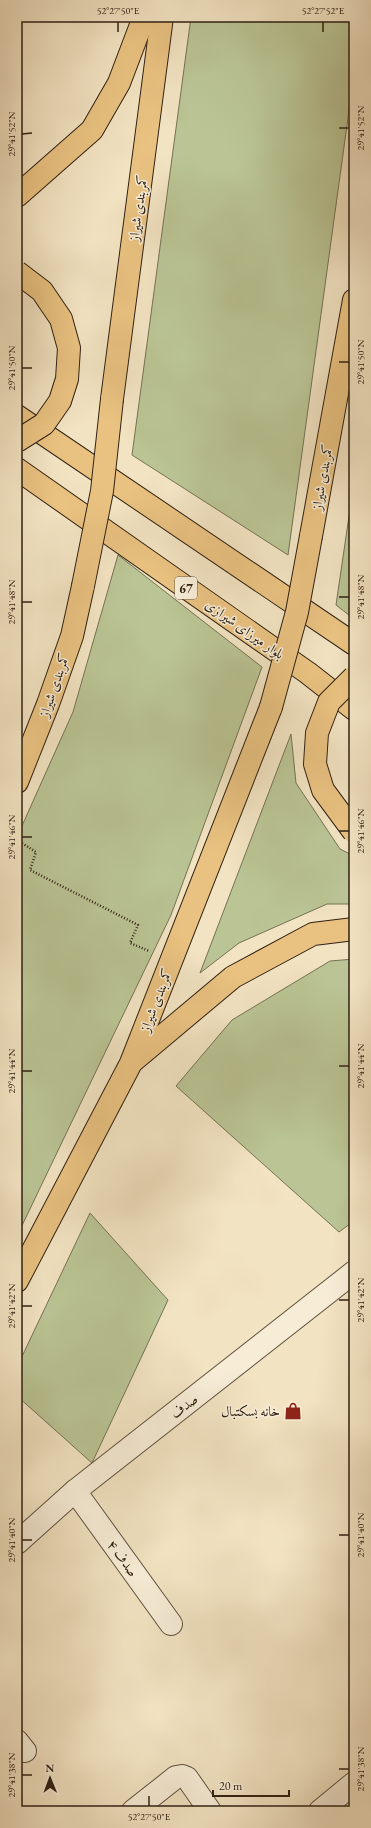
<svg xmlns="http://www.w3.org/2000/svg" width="371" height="1828" viewBox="0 0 371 1828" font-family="'EB Garamond',Amiri,serif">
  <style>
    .green { fill: #bac494; stroke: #747254 }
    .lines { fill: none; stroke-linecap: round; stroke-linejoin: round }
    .minor-casing { stroke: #60513f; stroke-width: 24 }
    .major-casing { stroke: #2f2013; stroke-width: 24 }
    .highway-casing { stroke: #2f2013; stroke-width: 24 }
    .path { stroke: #2f2013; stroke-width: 2.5; stroke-dasharray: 1 2; stroke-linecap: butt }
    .minor { stroke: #f7edd7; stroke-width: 22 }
    .major { stroke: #e9c281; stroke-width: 22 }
    .highway { stroke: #e9c281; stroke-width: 22 }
    .major-bridge-casing { stroke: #2f2013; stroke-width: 24; stroke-linecap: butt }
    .highway-bridge-casing { stroke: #2f2013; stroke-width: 24; stroke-linecap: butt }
    .major-bridge { stroke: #e9c281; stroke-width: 22 }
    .highway-bridge { stroke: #e9c281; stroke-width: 22 }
    .ticks { fill: none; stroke: #2f2013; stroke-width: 1.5 }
    .labels { text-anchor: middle; stroke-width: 3; stroke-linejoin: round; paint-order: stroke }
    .shield { fill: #f7edd7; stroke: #6b5e4e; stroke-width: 1 }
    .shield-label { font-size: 13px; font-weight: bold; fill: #2f2013 }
    .street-label { font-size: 14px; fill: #2f2013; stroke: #f7edd7 }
    .poi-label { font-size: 14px; fill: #2f2013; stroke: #f7edd7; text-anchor: end }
    .neatline { fill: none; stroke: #2f2013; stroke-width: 1.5 }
    .ticks-label { font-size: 10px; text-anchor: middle; fill: #2f2013 }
  </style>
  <rect width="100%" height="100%" fill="#f2e3c2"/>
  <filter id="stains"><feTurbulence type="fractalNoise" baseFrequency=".005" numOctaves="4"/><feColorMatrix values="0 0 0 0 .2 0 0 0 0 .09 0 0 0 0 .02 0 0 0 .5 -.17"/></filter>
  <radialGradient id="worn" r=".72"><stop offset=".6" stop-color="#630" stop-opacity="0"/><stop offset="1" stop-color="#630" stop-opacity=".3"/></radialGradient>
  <g class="green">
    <path d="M191,17h163v57l-66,481 -156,-100z"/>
    <path d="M354,482v137l-18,-14z"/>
    <path d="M118,555l144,112 -91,248 -154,321v-399l56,-125z"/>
    <path d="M291,734l5,49 44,66 14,7v48h-27l-88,39 -39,30z"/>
    <path d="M354,959v262l-15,11 -163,-146 56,-66 98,-59z"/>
    <path d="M90,1213l78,87 -76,163 -75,-67v-29z"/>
  </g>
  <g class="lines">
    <g class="minor-casing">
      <g id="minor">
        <path d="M75,1491l96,133"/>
        <path d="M17,1543l58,-52 279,-219"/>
        <path d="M17,1741l8,10"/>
        <path d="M133,1811l43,-34 6,-1 5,2 23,33"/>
        <path d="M320,1811l34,-28"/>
      </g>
    </g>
    <g class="major-casing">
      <g id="major">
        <path d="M17,416l337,228"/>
        <path d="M17,469l291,204 46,36"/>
      </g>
    </g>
    <g class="highway-casing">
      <g id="highway">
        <path d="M17,196l75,-66 27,-47 25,-66"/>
        <path d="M112,399l50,-382"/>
        <path d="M311,536l43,-236"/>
        <path d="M17,782l31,-78 24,-68 11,-50"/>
        <path d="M134,1060l99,-83 80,-43 41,-5"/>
        <path d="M17,1281l114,-218 140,-356"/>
      </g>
    </g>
    <g class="path">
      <path d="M349,17l5,1"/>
      <path d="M17,840l19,12 -6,18 108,55 -8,18 19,8"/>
    </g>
    <use href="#minor" class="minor"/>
    <use href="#major" class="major"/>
    <use href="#highway" class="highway"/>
    <g class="major-bridge-casing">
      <g id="major-bridge">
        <path d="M17,272l25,19 19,28 8,29 -2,31 -7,22 -16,23 -27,17"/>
        <path d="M354,677l-25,25 -12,31 -2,31 8,26 31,42"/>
      </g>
    </g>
    <g class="highway-bridge-casing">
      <g id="highway-bridge">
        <path d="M83,586l19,-95 10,-92"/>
        <path d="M271,707l26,-95 14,-76"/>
      </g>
    </g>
    <use href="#major-bridge" class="major-bridge"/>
    <use href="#highway-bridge" class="highway-bridge"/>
  </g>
  <path class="ticks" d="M118,22v10M323,22v10M339,128h10M22,134l10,-1M339,362h10M22,368h10M339,597h10M22,602h10M339,831h10M22,837h10M339,1066h10M22,1071h10M339,1300h10M22,1306h10M339,1535h10M22,1540h10M339,1769h10M22,1775h10M149,1796v10"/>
  <defs>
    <g id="shop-bare" transform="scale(1.38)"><path d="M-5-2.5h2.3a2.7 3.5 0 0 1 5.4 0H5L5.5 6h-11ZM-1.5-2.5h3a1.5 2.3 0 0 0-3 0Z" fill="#8f2418" stroke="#f7edd7" stroke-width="2.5" paint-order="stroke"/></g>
  </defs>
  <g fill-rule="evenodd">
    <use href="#shop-bare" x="293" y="1411"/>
  </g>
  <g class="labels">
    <rect class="shield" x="175" y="577" width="22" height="22" rx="3"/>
    <g class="shield-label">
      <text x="186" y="593">67</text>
    </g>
    <g class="street-label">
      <text transform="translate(138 208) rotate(-82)" y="5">کمربندی شیراز</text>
      <text transform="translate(322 477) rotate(-80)" y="5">کمربندی شیراز</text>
      <text transform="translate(245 629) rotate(35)" y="5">بلوار میرزای شیرازی</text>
      <text transform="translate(54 685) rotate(-71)" y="5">کمربندی شیراز</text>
      <text transform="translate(156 1000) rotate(-69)" y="5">کمربندی شیراز</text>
      <text transform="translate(184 1406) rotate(-38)" y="5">صدف</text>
      <text transform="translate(123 1558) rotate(54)" y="5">۴ صدف</text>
    </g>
    <g class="poi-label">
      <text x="280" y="1416">خانه بسکتبال</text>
    </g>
  </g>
  <rect width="371" height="1828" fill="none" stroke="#f2e3c2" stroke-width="44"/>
  <g transform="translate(50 1778) rotate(359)" stroke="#f7edd7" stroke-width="3" paint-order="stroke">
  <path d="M0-3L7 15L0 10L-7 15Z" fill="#2f2013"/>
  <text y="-6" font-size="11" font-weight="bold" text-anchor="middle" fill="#2f2013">N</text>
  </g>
  <path d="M213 1790v6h76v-6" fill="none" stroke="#2f2013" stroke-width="2"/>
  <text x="219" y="1790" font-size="12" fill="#2f2013" stroke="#f7edd7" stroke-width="3" paint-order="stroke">20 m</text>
  <rect x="22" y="22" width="327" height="1784" class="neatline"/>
  <g class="ticks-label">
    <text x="118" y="14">52°27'50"E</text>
    <text x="323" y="14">52°27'52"E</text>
    <text transform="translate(360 128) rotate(-90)" y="4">29°41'52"N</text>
    <text transform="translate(11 134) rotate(-90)" y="4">29°41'52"N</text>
    <text transform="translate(360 362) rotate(-90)" y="4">29°41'50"N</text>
    <text transform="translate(11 368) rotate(-90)" y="4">29°41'50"N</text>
    <text transform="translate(360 597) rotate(-90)" y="4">29°41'48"N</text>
    <text transform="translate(11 602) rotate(-90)" y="4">29°41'48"N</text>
    <text transform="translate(360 831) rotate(-90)" y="4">29°41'46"N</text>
    <text transform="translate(11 837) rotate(-90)" y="4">29°41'46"N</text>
    <text transform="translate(360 1066) rotate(-90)" y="4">29°41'44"N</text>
    <text transform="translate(11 1071) rotate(-90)" y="4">29°41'44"N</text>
    <text transform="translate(360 1300) rotate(-90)" y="4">29°41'42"N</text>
    <text transform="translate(11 1306) rotate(-90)" y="4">29°41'42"N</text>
    <text transform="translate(360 1535) rotate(-90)" y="4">29°41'40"N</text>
    <text transform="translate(11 1540) rotate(-90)" y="4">29°41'40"N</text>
    <text transform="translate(360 1769) rotate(-90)" y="4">29°41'38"N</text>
    <text transform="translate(11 1775) rotate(-90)" y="4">29°41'38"N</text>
    <text x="149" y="1820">52°27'50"E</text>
  </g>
  <rect width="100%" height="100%" filter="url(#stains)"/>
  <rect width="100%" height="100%" fill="url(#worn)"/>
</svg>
